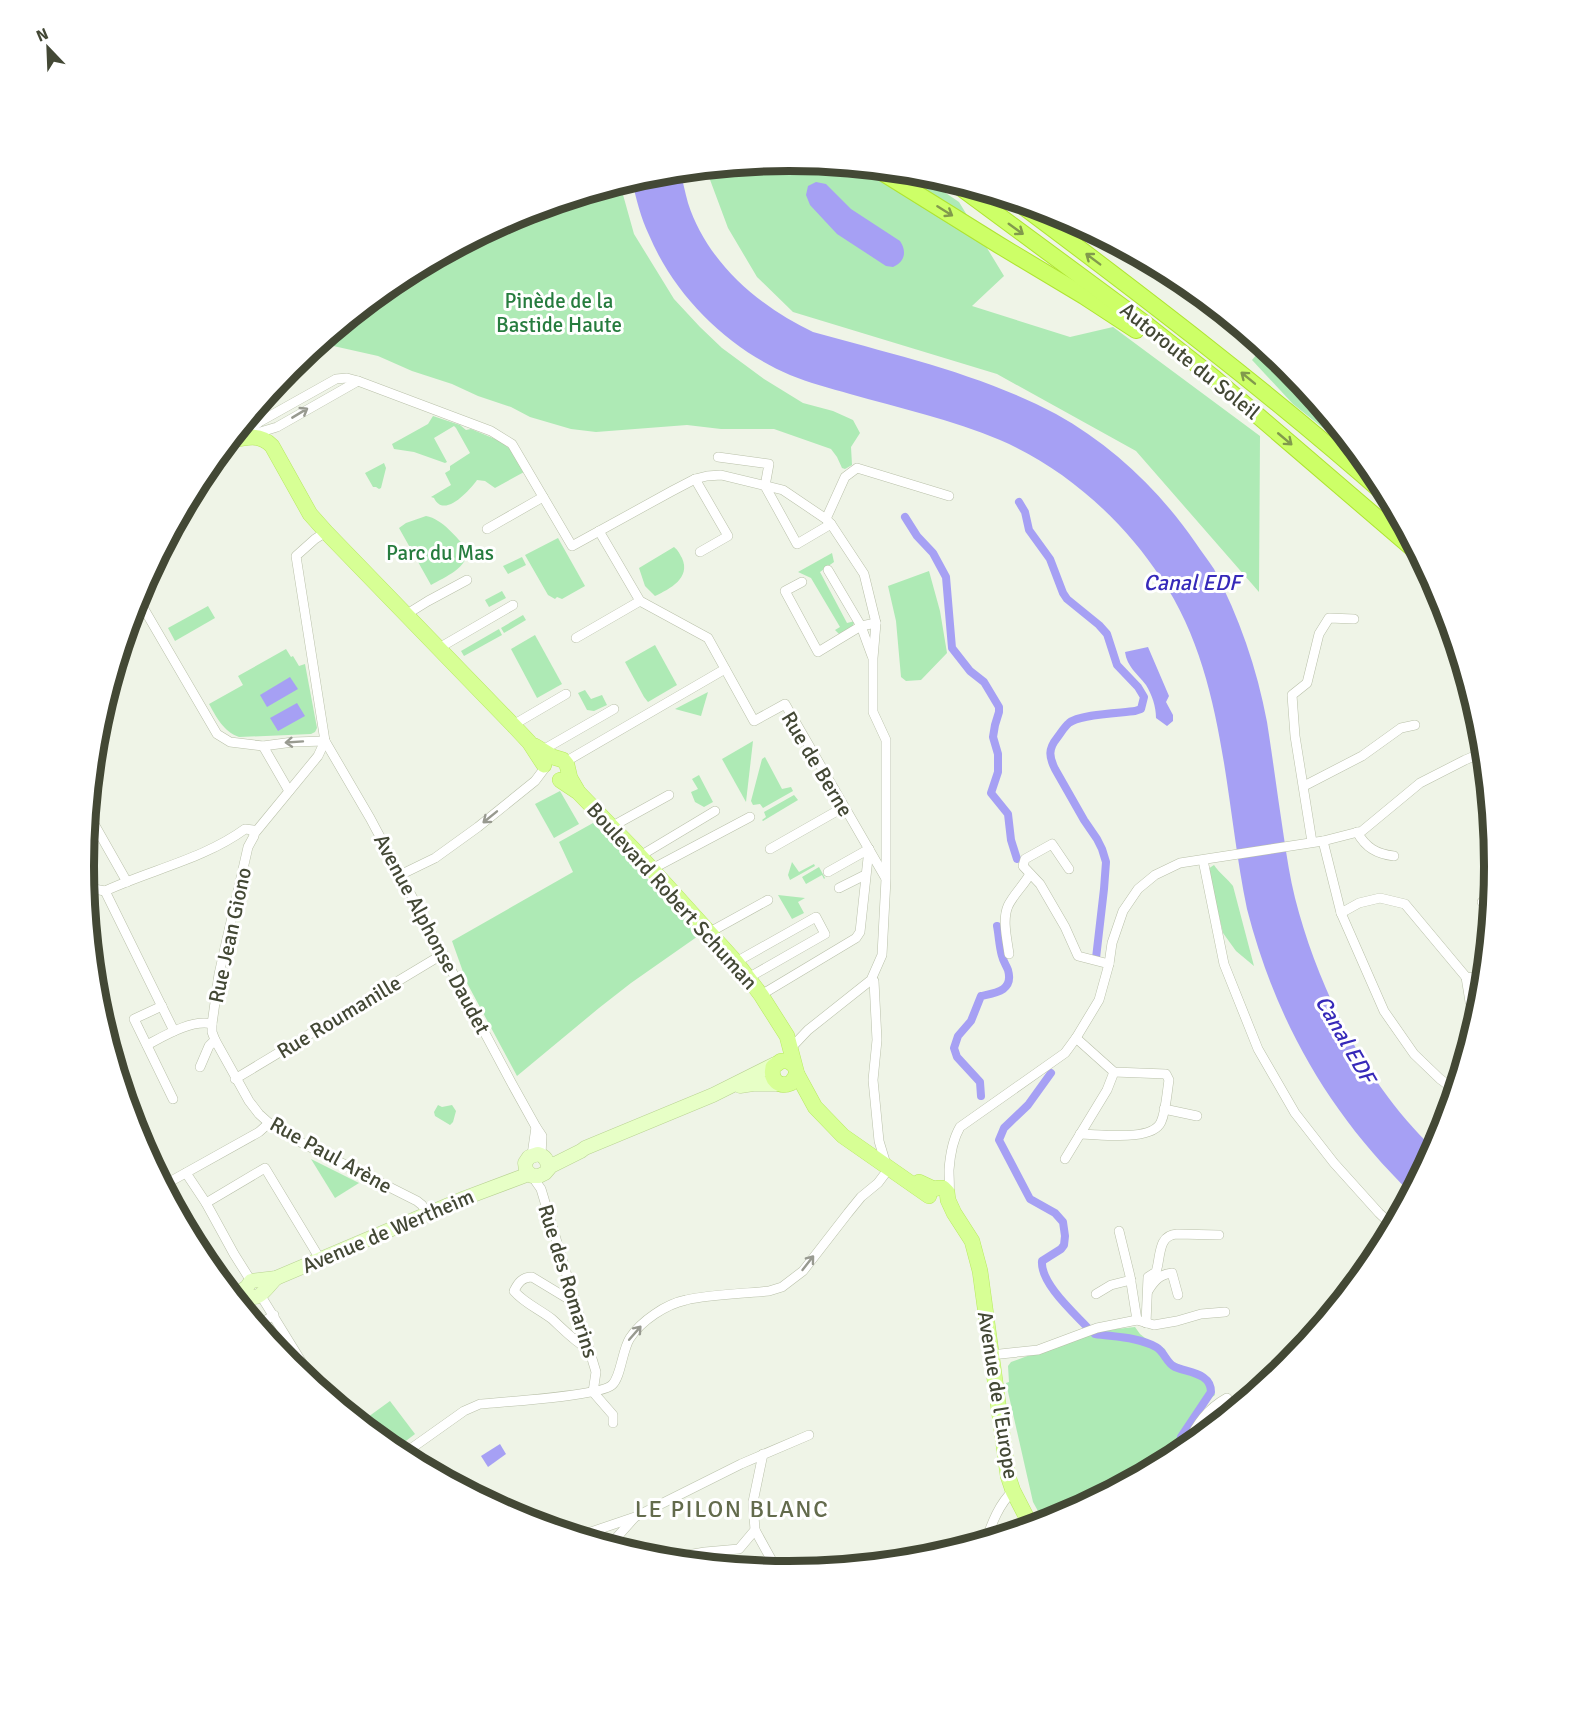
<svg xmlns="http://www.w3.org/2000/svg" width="1579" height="1732" viewBox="0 0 1579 1732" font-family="Signika,sans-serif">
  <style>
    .green { fill: #aeeab5 }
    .water { fill: #a6a0f4 }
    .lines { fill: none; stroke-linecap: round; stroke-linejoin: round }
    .canal { stroke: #a6a0f4; stroke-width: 8 }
    .street-casing { stroke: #b9c0a9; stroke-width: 10 }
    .secondary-casing { stroke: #b9d393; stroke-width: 15 }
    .primary-casing { stroke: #b7e960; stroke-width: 16 }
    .highway-casing { stroke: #afe431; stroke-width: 18 }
    .street { stroke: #fff; stroke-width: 9 }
    .secondary { stroke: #e7ffc6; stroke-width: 14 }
    .primary { stroke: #d7ff95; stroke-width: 15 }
    .highway { stroke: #cdff67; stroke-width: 16 }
    .oneway { stroke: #819a4c }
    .oneway2 { stroke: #989a90 }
    .labels { text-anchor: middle; stroke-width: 6; stroke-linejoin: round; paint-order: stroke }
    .park-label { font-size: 21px; fill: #267c3e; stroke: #fff }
    .street-label { font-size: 21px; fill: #434835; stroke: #fff }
    .water-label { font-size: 22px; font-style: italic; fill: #3629b9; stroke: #fff }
    .quarter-label { font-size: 24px; letter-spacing: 1.5px; fill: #636b4c; stroke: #fff }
    .rim { fill: none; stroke: #434835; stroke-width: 8 }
  </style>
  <rect width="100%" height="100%" fill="#eff4e7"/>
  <g class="green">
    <path d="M790,161l126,12 43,29 45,74 -32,30 98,31 43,-10 147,109 -1,156 -123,-141 -139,-77 -204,-62 -36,-35 -29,-49 -22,-59z"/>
    <path d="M620,184l14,50 40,65 26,28 22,21 42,31 39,24 30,8 20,9 7,13 -9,14 1,18 -7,4 -3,-1 -5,-11 -6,-8 -57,-20h-53l-34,-4 -91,7 -25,-3 -41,-12 -19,-10 -33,-11 -26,-12 -40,-13 -34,-15 -58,-13 78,-64 122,-65z"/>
    <path d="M1263,347l26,20 78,96 -74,-59 -41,-44z"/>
    <path d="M433,416l27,9 6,5 5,-1 29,12 10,8 14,23 -29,16 -10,-7 -8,-1c-8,11 -33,39 -43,18l-3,-1 20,-12 -6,-12 5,-3v-4l20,-13 -14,-25 -2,-2 -20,12 13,24 -2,1 -31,-11 -20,-3 -2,-5 36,-20z"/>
    <path d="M384,463l2,5 -5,20 -2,1 -3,-2h-3l-8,-14z"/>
    <path d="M426,516c17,3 30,22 42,33 0,19 -23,28 -37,36l-32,-57 7,-5z"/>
    <path d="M558,538l27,48 -23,13 -5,-2 -2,2 -7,-4 -23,-40z"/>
    <path d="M674,547c4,3 5,6 8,11 9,20 -12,31 -27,38l-10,-10 -6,-18z"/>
    <path d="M832,553l2,9 -14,10 27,51 8,-2 -3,6 -13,7 -4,-4 5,-3 -29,-49 -13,-6z"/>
    <path d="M522,557l4,8 -18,9 -5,-8z"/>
    <path d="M929,571l11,40 7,42 -26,27 -15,1 -5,-4 -5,-56 -8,-35z"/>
    <path d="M502,591l4,7 -17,9 -4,-7z"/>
    <path d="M208,606l7,12 -40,23 -7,-13z"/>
    <path d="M523,615l3,5 -22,13 -3,-5z"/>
    <path d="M499,629l3,6 -38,21 -3,-5z"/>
    <path d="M535,635l27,49 -25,14 -26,-49z"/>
    <path d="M655,645l22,40 -29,17 -4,-5 -19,-35z"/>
    <path d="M286,649l5,8 2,-1 6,10 6,-2 12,64 -2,4 -4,2 -72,3c-16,-6 -22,-19 -30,-33l34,-19 -5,-9z"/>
    <path d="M585,690l6,9 11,-4 5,10 -13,6 -7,-1 -9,-17z"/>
    <path d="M708,692l-7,24 -26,-7z"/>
    <path d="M753,741l-7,61 -24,-43z"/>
    <path d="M765,757l17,32 9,-2 2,4 -30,17 -3,-4 -7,1 -2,-4 11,-42z"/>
    <path d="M699,775l14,27 -9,5 -9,-5 -4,-10 7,-3 -6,-10z"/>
    <path d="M560,791l19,33 -25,14 -19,-34z"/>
    <path d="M794,795l4,5 -35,21 -1,-1 4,-3 -2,-5z"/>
    <path d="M593,823l108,111 -70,49 -32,25 -82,68 -50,-93 -15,-42 121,-69 -14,-30z"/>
    <path d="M792,862l7,10 15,-8 1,2 -25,14 -2,-5z"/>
    <path d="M1214,865c5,8 13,13 19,21l21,80 -18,-15 -13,-18 -15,-64z"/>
    <path d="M819,867l6,11 -1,1 -2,-4 -16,9 -4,-7z"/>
    <path d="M778,895l27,3 -7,4 6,11 -12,6z"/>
    <path d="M438,1105l4,2 10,-2 4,6 -3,11 -3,3 -15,-9 -1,-4z"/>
    <path d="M311,1159l48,24 -24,15z"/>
    <path d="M1135,1327l5,7 10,8 6,2 9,5 3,10c18,10 39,15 47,36 -10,7 -30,34 -32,47 -2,4 -1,5 0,9l-2,2 -122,65 -15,4 -11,-20 -27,-119 3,-1 -1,-16 3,-4 73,-27 23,-5z"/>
    <path d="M390,1401l25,33 -21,16 -26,-33z"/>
  </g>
  <g class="water">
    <path d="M680,171c3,11 5,21 8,32 19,59 70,103 125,129 82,23 168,42 243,82 56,31 103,76 139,128 6,9 13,18 19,27 25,48 43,99 53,153 6,38 11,77 17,116 3,20 6,40 11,60 23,90 71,187 139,251l-23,44c-82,-79 -136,-174 -164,-284 -23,-111 -21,-234 -86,-331 -39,-59 -96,-110 -161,-138 -48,-20 -100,-32 -150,-46 -20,-6 -41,-11 -60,-19 -61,-26 -115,-78 -141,-140 -8,-17 -13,-36 -17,-55l20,-6z"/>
    <path d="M816,182l10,2 25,25 49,32c7,10 5,21 -7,26l-7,-1 -49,-32 -27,-29 -4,-10 2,-9z"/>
    <path d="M1148,647l21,49 -3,6 7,13v6l-6,5 -11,-8c0,-12 -4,-23 -10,-33 -9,-12 -19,-18 -21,-33z"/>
    <path d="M290,677l8,12 -31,18 -7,-12z"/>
    <path d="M297,703l8,13 -27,15 -8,-13z"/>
    <path d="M500,1444l6,10 -18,13 -7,-11z"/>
  </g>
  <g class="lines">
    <g class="canal">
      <path d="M1019,502l6,10 4,18 21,29 13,34 4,6 32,26 8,9 10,31 21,22 6,10 -3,12 -6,2c-14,2 -56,3 -66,12 -5,4 -8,10 -12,15 -9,11 -8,19 -2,31l29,51 13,19 5,10 4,13 -2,27 -8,69"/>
      <path d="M905,517l12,19 16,17 13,24 6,71 18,23 14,11 15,25v5l-4,13 -2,12 5,17v18l-7,21 17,21 3,26 6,19"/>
      <path d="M1051,1073l-23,32 -24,23 -5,12 31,59 25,14 8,9 2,14 -1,9 -3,4 -19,12c-2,22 32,52 46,67"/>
      <path d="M981,1096l-1,-14 -23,-25 -3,-9 4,-12 13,-15 10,-25c14,-3 33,-5 27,-26 -2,-5 -5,-9 -6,-14 -3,-10 -3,-20 -5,-30"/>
      <path d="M1095,1334c20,3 43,3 61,13 9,5 10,16 19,20 14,6 36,6 36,25l-30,45 -2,9 2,7"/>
    </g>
    <g class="street-casing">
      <g id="street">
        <path d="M1097,234l41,26 14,4"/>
        <path d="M253,427l8,-6 75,-42 11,-1 11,3 133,50 21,13 60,102 100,-55 23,-12 12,-3 14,-1 62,15 43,29 5,5 33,50 12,49 -3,35v54l13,28v139l-4,76 -11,25 -63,50 -18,19"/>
        <path d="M251,435l26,-8 81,-46"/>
        <path d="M718,457l51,7 -4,22 32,58 34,-20"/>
        <path d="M695,479l33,57 -28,16"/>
        <path d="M826,519l19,-42 12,-9 92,28"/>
        <path d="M487,529l56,-32"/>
        <path d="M599,531l41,70"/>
        <path d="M326,532l-11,7 -19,17 29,185 45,77 141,264 25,45 6,9 -1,19"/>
        <path d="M828,570l33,56 11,30"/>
        <path d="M802,582l-17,9 33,61 43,-26 15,-3"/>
        <path d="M137,597l80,137 13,8 33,4 30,-4 32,-1"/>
        <path d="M640,601l68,37 46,83 31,-17 100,173"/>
        <path d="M407,614l21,-13 39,-21"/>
        <path d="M576,638l64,-37"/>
        <path d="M439,648l74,-43"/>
        <path d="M513,725l53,-31"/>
        <path d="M263,746l26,45"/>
        <path d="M541,751l73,-42"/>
        <path d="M565,762l160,-93"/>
        <path d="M1304,786l58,-30 39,-28 14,-3"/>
        <path d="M89,815l38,67"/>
        <path d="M611,827l58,-32"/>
        <path d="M1357,832c9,16 20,22 37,24"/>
        <path d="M254,834l64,-78 7,-15"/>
        <path d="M1323,841l18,72 43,98 30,43 26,25 15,11"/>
        <path d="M1312,842l-17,-106 -3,-41 15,-12 12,-49 10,-16 25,1"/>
        <path d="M770,849l74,-42"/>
        <path d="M640,856l75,-45"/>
        <path d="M1203,860l21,104 34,85 37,64 39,50 45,50 14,13"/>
        <path d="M84,864l10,25 11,2c45,-21 99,-32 140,-62l8,1 1,6 -6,11 -29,127 -7,50v8l3,8 34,61 10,13 10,9 33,20 115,58 5,4 6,9"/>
        <path d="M652,869l98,-52"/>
        <path d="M1069,869l-17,-25 -27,15 -2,7 17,18 25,43 13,29 31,8"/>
        <path d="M828,872l41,-23"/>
        <path d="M400,875l35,-17 43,-31 57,-46 9,-12"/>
        <path d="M839,888l26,-13"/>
        <path d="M105,891l69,140"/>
        <path d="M1482,902l10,-9"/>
        <path d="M1341,913l18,-10 21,-5 25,6 61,73 18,2"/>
        <path d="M710,932l58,-32"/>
        <path d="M1009,954c-2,-15 -7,-34 -1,-48 5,-11 16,-21 22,-32"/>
        <path d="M736,962l80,-45 9,17 -77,44"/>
        <path d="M1466,977l4,25"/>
        <path d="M874,981l3,59 -4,40 6,61 6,20"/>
        <path d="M761,995l95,-57 4,-6 9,-83"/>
        <path d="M162,1006l-28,13 39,80"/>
        <path d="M1076,1038l38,34 52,2 3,6c-2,12 -3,31 -8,42 -9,20 -61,12 -81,12"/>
        <path d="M147,1045c17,-9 45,-26 65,-21"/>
        <path d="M200,1067l9,-21 6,-6"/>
        <path d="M235,1079l208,-125"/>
        <path d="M1164,1109l33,7"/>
        <path d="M532,1155l4,-28"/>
        <path d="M1065,1159l42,-69 7,-18"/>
        <path d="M186,1173l20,30 28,51 17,27"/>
        <path d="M532,1176l9,13 55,183 -3,20 20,23v8"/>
        <path d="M164,1185l95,-53 10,-9"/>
        <path d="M949,1195c1,-9 0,-16 0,-25 1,-14 4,-31 11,-43l105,-74 11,-15 23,-38 10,-36 3,-21 11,-32 15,-22 17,-14 25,-12 143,-22 39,-10 58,-48 45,-23 19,-8"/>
        <path d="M206,1203l59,-35 55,91"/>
        <path d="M1119,1231l11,45 7,44"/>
        <path d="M1148,1291c6,-10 12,-17 24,-18l6,22"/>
        <path d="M1096,1294l15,-9 20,-5"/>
        <path d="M261,1296l56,91"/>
        <path d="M575,1303l-43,-26c-10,0 -14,6 -18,14 10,12 25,18 38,28 12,11 22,22 36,30"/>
        <path d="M1146,1323l2,-46 8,-5c5,-14 1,-37 21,-38l42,1"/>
        <path d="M258,1325l16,-10"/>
        <path d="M991,1355l47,-5 59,-22 40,-8 17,5 23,-4 24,-7 24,-2"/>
        <path d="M1188,1447l-1,-3c10,-20 20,-35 40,-46"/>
        <path d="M402,1455l62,-44 16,-7c22,-2 120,-8 132,-19 9,-8 10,-35 18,-47 11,-17 36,-34 56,-38 26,-6 56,-6 83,-9l13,-4 21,-16 45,-58 13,-16 17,-14 12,-16"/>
        <path d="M755,1530l22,40"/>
        <path d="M579,1536l56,-19 106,-53 68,-29"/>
        <path d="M986,1540c6,-17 13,-36 27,-49"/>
        <path d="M610,1545l24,-27"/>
        <path d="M663,1559l42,-7 34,-3 16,-19 -2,-28 10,-48"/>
      </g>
    </g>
    <g class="secondary-casing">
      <g id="secondary">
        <path d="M740,1086l13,-2h25"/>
        <path d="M548,1168c0,-7 -3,-12 -10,-14l-9,3 -4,6 1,7 6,6h7l6,-3 6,-7 30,-15 4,-3 128,-53 62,-31"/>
        <path d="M236,1295c7,0 13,2 19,2 6,0 16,-14 21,-19"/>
        <path d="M234,1296l13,-9 4,-6 25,-3 189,-80 64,-24"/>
      </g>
    </g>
    <g class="primary-casing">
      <g id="primary">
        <path d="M230,441c16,-4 30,-8 42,5l38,68 16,18 187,193 16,17 15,23"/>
        <path d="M535,746l18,11 10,3 4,5 3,13 7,12"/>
        <path d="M560,780l18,12 62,64 96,106 25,33 26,41 10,38 18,33 28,29 86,60"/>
        <path d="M794,1065l-6,-4h-7l-8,6c-3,13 6,21 18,16l6,-9"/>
        <path d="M919,1182l15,7 4,-1h5l4,4 1,8 6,13 18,28 8,30 28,205 5,15 18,35"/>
      </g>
    </g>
    <g class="highway-casing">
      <g id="highway">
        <path d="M877,169l122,76 85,51 52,34"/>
        <path d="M952,181l196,145 66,52 204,175"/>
        <path d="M1016,201c127,95 253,191 372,296"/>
      </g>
    </g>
    <use href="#street" class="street"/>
    <use href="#secondary" class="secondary"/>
    <use href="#primary" class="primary"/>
    <use href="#highway" class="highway"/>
  </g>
  <defs><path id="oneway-shaft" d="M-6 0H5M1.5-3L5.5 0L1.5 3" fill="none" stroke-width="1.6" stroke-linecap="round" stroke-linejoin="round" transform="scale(1.5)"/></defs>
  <g class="oneway">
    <use href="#oneway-shaft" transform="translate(945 211) rotate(32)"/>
    <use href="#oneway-shaft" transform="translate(1016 229) rotate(36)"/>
    <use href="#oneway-shaft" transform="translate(1093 259) rotate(-143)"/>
    <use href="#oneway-shaft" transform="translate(1248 378) rotate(-141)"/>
    <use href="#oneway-shaft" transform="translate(1285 439) rotate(40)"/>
  </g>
  <g class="oneway2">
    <use href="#oneway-shaft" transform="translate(300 413) rotate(-31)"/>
    <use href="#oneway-shaft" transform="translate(294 742) rotate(176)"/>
    <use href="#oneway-shaft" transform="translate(490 817) rotate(141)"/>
    <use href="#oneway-shaft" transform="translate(808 1263) rotate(-52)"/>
    <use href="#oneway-shaft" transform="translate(635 1333) rotate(-49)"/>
  </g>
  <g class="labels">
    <g class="park-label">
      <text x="559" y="308">Pinède de la<tspan x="559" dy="24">Bastide Haute</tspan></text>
      <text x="440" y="560">Parc du Mas</text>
    </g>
    <g class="street-label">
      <text transform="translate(1190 361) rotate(39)" y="7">Autoroute du Soleil</text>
      <text transform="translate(817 764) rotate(59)" y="7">Rue de Berne</text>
      <text transform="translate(672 896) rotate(48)" y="7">Boulevard Robert Schuman</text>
      <text transform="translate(432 934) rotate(62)" y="7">Avenue Alphonse Daudet</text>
      <text transform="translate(230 935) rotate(-78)" y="7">Rue Jean Giono</text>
      <text transform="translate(339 1017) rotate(-31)" y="7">Rue Roumanille</text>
      <text transform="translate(331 1155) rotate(29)" y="7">Rue Paul Arène</text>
      <text transform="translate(388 1231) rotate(-23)" y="7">Avenue de Wertheim</text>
      <text transform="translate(568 1281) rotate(73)" y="7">Rue des Romarins</text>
      <text transform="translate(998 1395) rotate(81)" y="7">Avenue de l'Europe</text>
    </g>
    <g class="water-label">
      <text x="1192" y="590">Canal EDF</text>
      <text transform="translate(1346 1039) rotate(60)" y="8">Canal EDF</text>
    </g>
    <g class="quarter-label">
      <text x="732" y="1517">LE PILON BLANC</text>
    </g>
  </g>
  <path d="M0 0H1579V1732H0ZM94 866a695 695 0 1 1 1390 0a695 695 0 1 1-1390 0Z" fill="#fff" fill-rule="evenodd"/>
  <path class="rim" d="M94 866a695 695 0 1 1 1390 0a695 695 0 1 1-1390 0Z"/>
  <g transform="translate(48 48) rotate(337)" stroke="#ffffff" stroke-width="4.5" paint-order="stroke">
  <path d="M0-4.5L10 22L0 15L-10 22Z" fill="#434835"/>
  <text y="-9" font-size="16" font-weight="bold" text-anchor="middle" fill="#434835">N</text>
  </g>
</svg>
